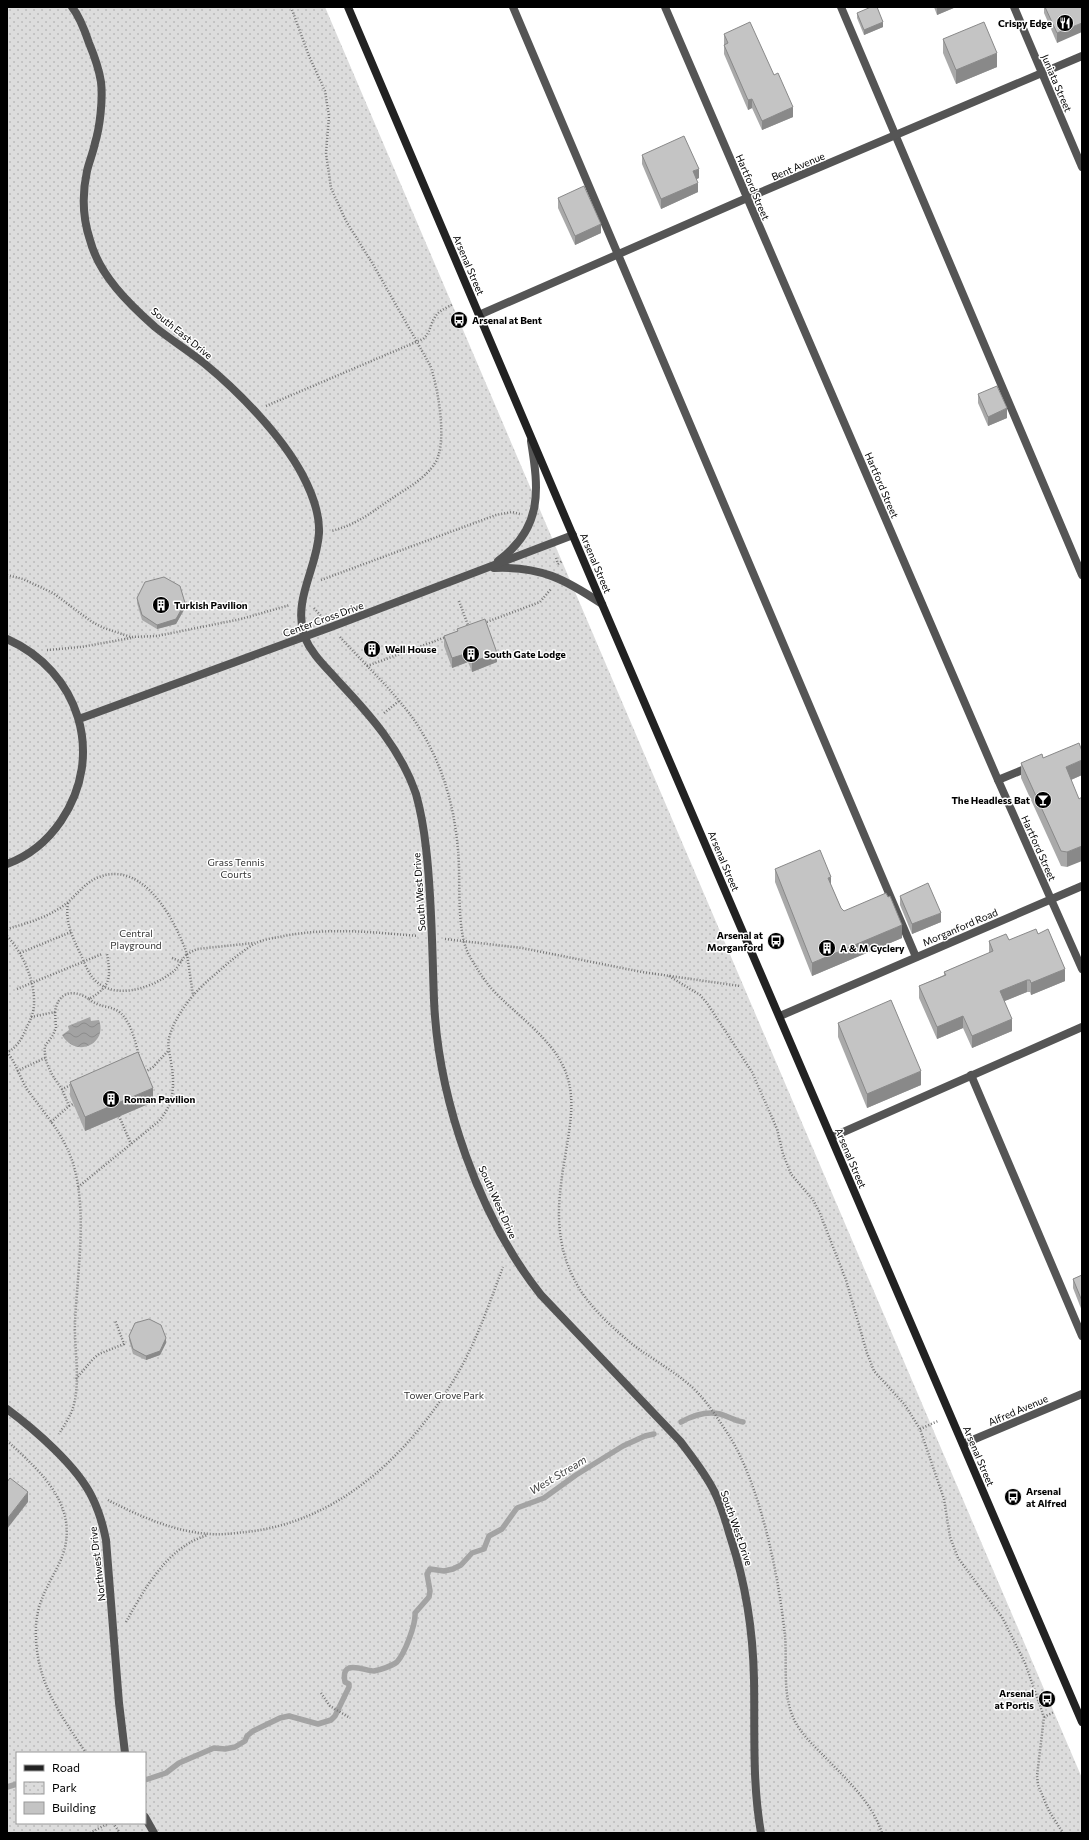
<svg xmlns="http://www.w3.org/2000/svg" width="1089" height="1840" viewBox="0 0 1089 1840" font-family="Commissioner,sans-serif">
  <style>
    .park { fill: url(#park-dots); fill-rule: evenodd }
    .water { fill: url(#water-waves) }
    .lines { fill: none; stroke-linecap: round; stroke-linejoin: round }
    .stream { stroke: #a3a3a3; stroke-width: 5.5 }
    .path { stroke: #777; stroke-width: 2.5; stroke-dasharray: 1 2; stroke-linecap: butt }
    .service { stroke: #555; stroke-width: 8 }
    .pedestrian { stroke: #555; stroke-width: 8 }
    .minor { stroke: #555; stroke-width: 8 }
    .tertiary { stroke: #555; stroke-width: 8 }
    .secondary { stroke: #222; stroke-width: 8 }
    .wall { fill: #a9a9a9 }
    .shaded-wall { fill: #898989 }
    .building { fill: #c4c4c4; stroke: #898989 }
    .labels { text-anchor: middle; stroke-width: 3; stroke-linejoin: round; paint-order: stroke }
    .poi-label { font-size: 10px; font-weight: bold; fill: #000; stroke: #fff; text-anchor: start }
    .street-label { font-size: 10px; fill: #000; stroke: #fff }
    .park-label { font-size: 10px; fill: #333; stroke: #fff }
    .water-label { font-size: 11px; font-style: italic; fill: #444; stroke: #fff }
  </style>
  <defs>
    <pattern id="park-dots" width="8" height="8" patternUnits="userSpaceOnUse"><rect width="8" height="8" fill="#dcdcdc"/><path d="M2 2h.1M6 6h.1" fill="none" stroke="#bbb" stroke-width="1.8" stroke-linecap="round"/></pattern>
    <pattern id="water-waves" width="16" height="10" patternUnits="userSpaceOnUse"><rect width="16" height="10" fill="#a3a3a3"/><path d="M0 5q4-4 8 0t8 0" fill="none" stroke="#8b8b8b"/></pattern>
  </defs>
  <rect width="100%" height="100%" fill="#fff"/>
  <path class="park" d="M7,7h318l757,1771v55h-1075zM17,1753h128v70h-128z"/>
  <path class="water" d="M90,1017l1,4 8,-1c9,24 -23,39 -37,15l7,-5 -1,-4z"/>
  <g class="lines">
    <g class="stream">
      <path d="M681,1422c11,-6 25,-11 39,-8 8,2 14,7 23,8"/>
      <path d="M145,1780l21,-7 13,-10 35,-15 11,1 10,-2 10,-6 2,-5 6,-5 27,-13 9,-2 29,8 13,-4 4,-4 14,-29v-3l-4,-2c-1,-5 -1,-12 4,-14 9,-2 18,3 25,3 6,-1 18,-5 23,-9 8,-9 19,-38 18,-49l14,-16 1,-6 -3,-17 3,-5 14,2 9,-2 8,-4 11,-12 12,-4 5,-13 13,-7 15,-21 27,-10 32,-23 47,-29 22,-10 9,-2"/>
      <path d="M7,1787l10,-3"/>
    </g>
    <g class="path">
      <path d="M291,7l18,49 16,35 4,25 -3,37 5,35 15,33 28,45 56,99c8,21 18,79 5,98 -11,17 -31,27 -47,38 -18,13 -35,25 -57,30"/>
      <path d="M266,406l157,-67c8,-7 7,-15 12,-22 4,-7 12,-9 18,-13"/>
      <path d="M556,558l2,6"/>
      <path d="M558,564l4,-3"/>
      <path d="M7,575l16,4 30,14 39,29 12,6 27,9 26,-1 84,-17 49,-14"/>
      <path d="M321,580l175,-65 16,-3 8,2"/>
      <path d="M459,601l10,27"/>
      <path d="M314,608l8,9"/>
      <path d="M484,623l56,-21 11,-13"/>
      <path d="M340,637c25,28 53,53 74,83 27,39 40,83 44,130 3,29 -2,78 10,103 7,13 14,24 23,35 27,30 69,54 78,95 5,21 1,42 -2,62 -8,48 -16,90 8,136 13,25 38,48 61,66 18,13 39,25 56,40 15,14 27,33 38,50 31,51 49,140 55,199 2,25 -2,52 6,76 6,18 20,31 33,44 23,24 47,45 58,77"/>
      <path d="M47,650l34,-3 50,-9"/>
      <path d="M367,666l79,-29"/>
      <path d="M384,713l15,-12"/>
      <path d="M68,903c-3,19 4,33 12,50 4,8 7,18 13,25 20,24 60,10 81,-7 5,-5 8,-12 13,-17"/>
      <path d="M7,929c21,-6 45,-13 61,-27 10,-9 18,-20 31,-25 45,-17 76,43 88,77l10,-5 57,-6"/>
      <path d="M7,936c16,17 28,45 27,68 0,9 -5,19 -9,27 -4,9 -8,16 -17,21"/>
      <path d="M445,939l77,9 120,24 98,14"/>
      <path d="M20,953l51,-21"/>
      <path d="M187,954l6,41"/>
      <path d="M172,958l10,4"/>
      <path d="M669,976l31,19 7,8 45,69 25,57 6,25 8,20 22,26 6,11 27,69 21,73 7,18 31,34 15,24 24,70 6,38 8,21 44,59 23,46 19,54 -7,59 1,9 11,26 14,22"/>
      <path d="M17,989l85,-35"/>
      <path d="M89,999c11,9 19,6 29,12 13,9 17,30 21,45"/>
      <path d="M55,1012l1,16 -3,7 -8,11c-2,16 8,31 17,43l9,-4"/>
      <path d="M31,1017l24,-5c3,-21 19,-23 34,-13 22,-13 22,-21 18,-45"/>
      <path d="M7,1052c8,9 13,26 20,37 13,19 29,36 39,57 25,49 11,124 9,177 -1,27 7,65 -4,90 -3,7 -8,14 -12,21"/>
      <path d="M17,1071l28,-13"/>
      <path d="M145,1072l8,-5 16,-17"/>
      <path d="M69,1106l4,-2"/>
      <path d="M119,1116l12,28"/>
      <path d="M51,1122l18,-16 -7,-17"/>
      <path d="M78,1187l80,-65c16,-17 17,-37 13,-60 -1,-8 -4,-16 -2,-24 6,-23 25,-46 43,-61 13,-11 29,-26 44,-34 6,-3 16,-5 23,-6 46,-10 93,-5 139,-1"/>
      <path d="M76,1379l17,-20 6,-5 25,-10 -9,-24"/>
      <path d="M920,1429l18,-8"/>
      <path d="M7,1441c37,33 77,70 52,123 -10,20 -22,38 -23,62 -2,53 22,85 50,127"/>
      <path d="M108,1500c31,16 67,32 102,34 12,1 25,-1 36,-2 93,-10 163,-78 209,-154 21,-35 34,-74 48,-111"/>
      <path d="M126,1622c19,-34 42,-76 82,-87"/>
      <path d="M321,1693l9,13 20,12"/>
      <path d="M1044,1717l10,-5"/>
      <path d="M113,1823l7,10"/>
      <path d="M90,1833l19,-10"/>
    </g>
    <g class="service">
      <path d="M513,7l403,950"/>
      <path d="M841,7l241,568"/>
      <path d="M998,780l34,-14"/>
      <path d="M971,1075l111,261"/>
      <path d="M832,1137l250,-110"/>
    </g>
    <path class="pedestrian" d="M72,7c8,10 13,24 17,36 5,12 10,26 12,39 2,17 -1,45 -6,61 -2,10 -6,19 -8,28 -5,23 -4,48 3,69 9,35 39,64 65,87 16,13 34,24 50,37 34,28 76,71 97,110 9,17 18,38 17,59 -2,36 -26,65 -15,103"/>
    <g class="minor">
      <path d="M665,7l333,773 84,189"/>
      <path d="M1014,7l68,160"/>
      <path d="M479,315l268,-117 335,-142"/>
      <path d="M304,636c8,19 22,31 35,46 32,34 62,68 77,112 5,18 8,36 10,54 6,50 6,101 8,152 4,99 45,217 107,295l139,146c12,16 25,32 34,50 8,15 12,32 17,48 15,46 22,92 23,140 1,52 -2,103 7,154"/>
      <path d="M7,1409c27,20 70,57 85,88 7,14 11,28 14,43l13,163 6,50"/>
      <path d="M963,1444l119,-50"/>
      <path d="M145,1817l9,16"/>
    </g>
    <g class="tertiary">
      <path d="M498,561c45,-33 41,-71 33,-120"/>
      <path d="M494,568c46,-2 71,11 108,36"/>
      <path d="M7,639c72,32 99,116 54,182 -13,19 -32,35 -54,43"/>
      <path d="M79,719l252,-92 242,-92"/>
      <path d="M780,1016l302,-130"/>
    </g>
    <path class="secondary" d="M348,7l254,597 480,1118"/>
  </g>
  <g class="wall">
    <path d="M934,7h22l-19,8z"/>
    <path d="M1044,7h38l-25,36 -13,-30z"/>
    <path d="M857,13l26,14 -19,8 -7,-17z"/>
    <path d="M724,34l69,83 -31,13 -10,-22 -4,2 -24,-56z"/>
    <path d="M943,39l54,28 -41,17 -13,-31z"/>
    <path d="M642,155l57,23 -3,1 2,13 -37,17 -19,-45z"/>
    <path d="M558,198l43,35 -26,12 -17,-37z"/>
    <path d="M978,394l29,24 -19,8 -10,-23z"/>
    <path d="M137,598l48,10 -9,16 -19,5 -15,-9 -5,-17z"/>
    <path d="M457,629l40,33 -25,10 -4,-10 -16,6 -8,-22v-10l13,-5z"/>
    <path d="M1043,758l39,17 -11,5 -4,87 -6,-1 -40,-88v-15z"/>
    <path d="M775,869l56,16 10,23 3,3 58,27 -90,38 -37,-94z"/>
    <path d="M900,896l41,26 -29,12 -12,-29z"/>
    <path d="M1038,934l27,47 -34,14 -1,-3h-3l-23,9 8,30 -40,17 -9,-20 -26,11 -18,-41v-12l25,-11v-3l45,-19v-12l20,-1z"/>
    <path d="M838,1023l83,62 -54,23 -29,-71z"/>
    <path d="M70,1082l83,20 -68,29 -15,-35z"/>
    <path d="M1082,1275v36l-9,-23v-9z"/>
    <path d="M129,1336l37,7 -6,12 -14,5 -13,-6 -4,-14z"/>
  </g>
  <g class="shaded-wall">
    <path d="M937,7h19l-19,8z"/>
    <path d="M883,22v5l-19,8v-5z"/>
    <path d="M1082,23v9l-25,11v-10z"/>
    <path d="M997,53v14l-41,17v-14z"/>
    <path d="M752,99v9l-4,2v-10z"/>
    <path d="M793,107v10l-31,13v-9z"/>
    <path d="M699,169v9l-6,3v-10z"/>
    <path d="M698,183v9l-37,17v-10z"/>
    <path d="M601,224v9l-26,12v-9z"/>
    <path d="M1007,408v10l-19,8v-9z"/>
    <path d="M185,603v5l-9,16 -19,5v-4z"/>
    <path d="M468,653v9l-16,6v-10z"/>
    <path d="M497,653v9l-25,10v-10z"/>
    <path d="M1082,760v15l-16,7v-15z"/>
    <path d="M1082,846v15l-15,6v-15z"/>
    <path d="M831,877v13l-3,-12z"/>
    <path d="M941,913v9l-29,12v-10z"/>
    <path d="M902,925v13l-90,38v-13z"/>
    <path d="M1065,969v12l-34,14v-12z"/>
    <path d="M1027,980v12l-27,11v-12z"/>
    <path d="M963,1016v12l-26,11v-12z"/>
    <path d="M1012,1019v12l-40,17v-12z"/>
    <path d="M921,1071v14l-54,23v-14z"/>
    <path d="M153,1088v14l-68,29v-14z"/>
    <path d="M166,1338v5l-6,12 -14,5v-4z"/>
    <path d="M28,1492v10l-21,27v-10z"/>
  </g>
  <g class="building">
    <path d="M871,7h6l6,15 -19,8 -7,-17z"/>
    <path d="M1045,7h37v16l-25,10z"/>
    <path d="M750,22l24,53 4,-2 15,34 -31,14 -10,-22 -4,1 -24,-55 4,-2 -4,-9z"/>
    <path d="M984,22l13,31 -41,17 -13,-31z"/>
    <path d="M684,136l15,33 -6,2 5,12 -37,16 -19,-44z"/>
    <path d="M584,186l17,38 -26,12 -17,-38z"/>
    <path d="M997,386l10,22 -19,9 -10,-23z"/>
    <path d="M164,577l16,9 5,17 -9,16 -19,6 -15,-10 -5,-17 8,-16z"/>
    <path d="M485,619l12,34 -25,9 -4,-9 -16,5 -8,-22 14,-5 -1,-2z"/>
    <path d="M1079,743l3,8v9l-16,7 13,32 3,-2v49l-15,6 -6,-1 -40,-88 21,-9 1,4z"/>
    <path d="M820,850l11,27 -3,1 13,30 3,3 42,-18 2,4 2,-1 12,29 -90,38 -37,-94z"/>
    <path d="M928,883l13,30 -29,11 -12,-28z"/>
    <path d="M1036,929l2,5 10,-5 17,40 -34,14 -1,-3h-3l-27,11 12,28 -40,17 -9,-20 -26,11 -18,-41 27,-11 -2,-3 49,-21 -4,-10 17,-7 3,6z"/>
    <path d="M891,1000l30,71 -54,23 -29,-71z"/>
    <path d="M138,1052l15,36 -68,29 -15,-35z"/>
    <path d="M1082,1275v26l-9,-22z"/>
    <path d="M149,1319l12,6 5,13 -6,13 -14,5 -13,-7 -4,-13 6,-13z"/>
    <path d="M10,1478l18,14 -21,27v-37z"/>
  </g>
  <defs>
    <g id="restaurant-disc" transform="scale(0.9)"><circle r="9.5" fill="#000" stroke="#fff"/><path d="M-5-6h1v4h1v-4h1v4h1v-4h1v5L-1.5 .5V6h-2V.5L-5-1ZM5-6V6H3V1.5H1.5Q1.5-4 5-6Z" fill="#fff"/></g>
    <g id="bus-disc" transform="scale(0.9)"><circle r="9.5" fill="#000" stroke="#fff"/><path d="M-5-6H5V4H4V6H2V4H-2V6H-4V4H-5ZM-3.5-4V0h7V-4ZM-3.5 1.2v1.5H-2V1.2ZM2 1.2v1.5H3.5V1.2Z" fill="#fff"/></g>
    <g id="building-disc" transform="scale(0.9)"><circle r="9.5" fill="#000" stroke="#fff"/><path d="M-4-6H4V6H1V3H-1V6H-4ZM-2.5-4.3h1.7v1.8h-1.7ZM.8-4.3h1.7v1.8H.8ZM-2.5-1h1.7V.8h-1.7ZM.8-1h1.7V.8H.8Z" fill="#fff"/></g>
    <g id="bar-disc" transform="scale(0.9)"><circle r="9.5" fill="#000" stroke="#fff"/><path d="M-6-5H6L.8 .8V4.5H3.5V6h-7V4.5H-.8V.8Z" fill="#fff"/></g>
  </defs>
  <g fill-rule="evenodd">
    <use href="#restaurant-disc" x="1065" y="23"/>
    <use href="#bus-disc" x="459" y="320"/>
    <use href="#building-disc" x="161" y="605"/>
    <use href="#building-disc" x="372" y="649"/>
    <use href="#building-disc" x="471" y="654"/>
    <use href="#bar-disc" x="1043" y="800"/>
    <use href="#bus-disc" x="776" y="941"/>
    <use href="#building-disc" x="827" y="948"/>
    <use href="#building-disc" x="111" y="1099"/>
    <use href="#bus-disc" x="1013" y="1497"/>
    <use href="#bus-disc" x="1047" y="1699"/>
  </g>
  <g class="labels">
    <g class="poi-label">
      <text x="1052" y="27" text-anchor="end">Crispy Edge</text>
      <text x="472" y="324">Arsenal at Bent</text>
      <text x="174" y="609">Turkish Pavilion</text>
      <text x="385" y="653">Well House</text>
      <text x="484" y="658">South Gate Lodge</text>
      <text x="1030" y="804" text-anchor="end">The Headless Bat</text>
      <text x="763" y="939" text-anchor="end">Arsenal at<tspan x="763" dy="12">Morganford</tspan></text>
      <text x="840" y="952">A &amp; M Cyclery</text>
      <text x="124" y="1103">Roman Pavilion</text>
      <text x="1026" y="1495">Arsenal<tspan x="1026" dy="12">at Alfred</tspan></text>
      <text x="1034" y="1697" text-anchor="end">Arsenal<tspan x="1034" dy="12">at Portis</tspan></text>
    </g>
    <g class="street-label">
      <text transform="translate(1057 83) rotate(67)" y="4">Juniata Street</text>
      <text transform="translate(798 166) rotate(-23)" y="4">Bent Avenue</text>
      <text transform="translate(753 187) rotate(67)" y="4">Hartford Street</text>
      <text transform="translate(469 265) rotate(67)" y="4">Arsenal Street</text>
      <text transform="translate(182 333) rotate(39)" y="4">South East Drive</text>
      <text transform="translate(882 485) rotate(67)" y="4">Hartford Street</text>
      <text transform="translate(596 563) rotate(67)" y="4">Arsenal Street</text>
      <text transform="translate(323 619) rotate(-20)" y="4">Center Cross Drive</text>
      <text transform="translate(1039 848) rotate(66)" y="4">Hartford Street</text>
      <text transform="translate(724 861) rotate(67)" y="4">Arsenal Street</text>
      <text transform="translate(419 892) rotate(-94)" y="4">South West Drive</text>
      <text transform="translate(960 927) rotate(-23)" y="4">Morganford Road</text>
      <text transform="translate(851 1158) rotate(67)" y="4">Arsenal Street</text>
      <text transform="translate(498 1202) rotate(66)" y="4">South West Drive</text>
      <text transform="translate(1018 1410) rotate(-23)" y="4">Alfred Avenue</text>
      <text transform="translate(979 1456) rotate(67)" y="4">Arsenal Street</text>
      <text transform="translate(737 1528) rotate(71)" y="4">South West Drive</text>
      <text transform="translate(97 1564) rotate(-97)" y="4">Northwest Drive</text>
    </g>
    <g class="park-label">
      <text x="236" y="866">Grass Tennis<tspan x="236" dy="12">Courts</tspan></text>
      <text x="136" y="937">Central<tspan x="136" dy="12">Playground</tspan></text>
      <text x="444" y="1399">Tower Grove Park</text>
    </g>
    <g class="water-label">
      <text transform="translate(558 1475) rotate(-31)" y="4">West Stream</text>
    </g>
  </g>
  <rect width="1089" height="1840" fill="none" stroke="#000000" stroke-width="16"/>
  <rect x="16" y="1752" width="130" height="72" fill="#ffffff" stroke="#999999"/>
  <rect x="24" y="1765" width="20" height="6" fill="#222222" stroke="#999999"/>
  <text x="52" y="1772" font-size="12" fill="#000000">Road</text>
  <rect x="24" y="1782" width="20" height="12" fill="url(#park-dots)" stroke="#999999"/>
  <text x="52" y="1792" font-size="12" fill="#000000">Park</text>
  <rect x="24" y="1802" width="20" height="12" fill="#c4c4c4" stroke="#999999"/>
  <text x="52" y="1812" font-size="12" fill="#000000">Building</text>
</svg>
